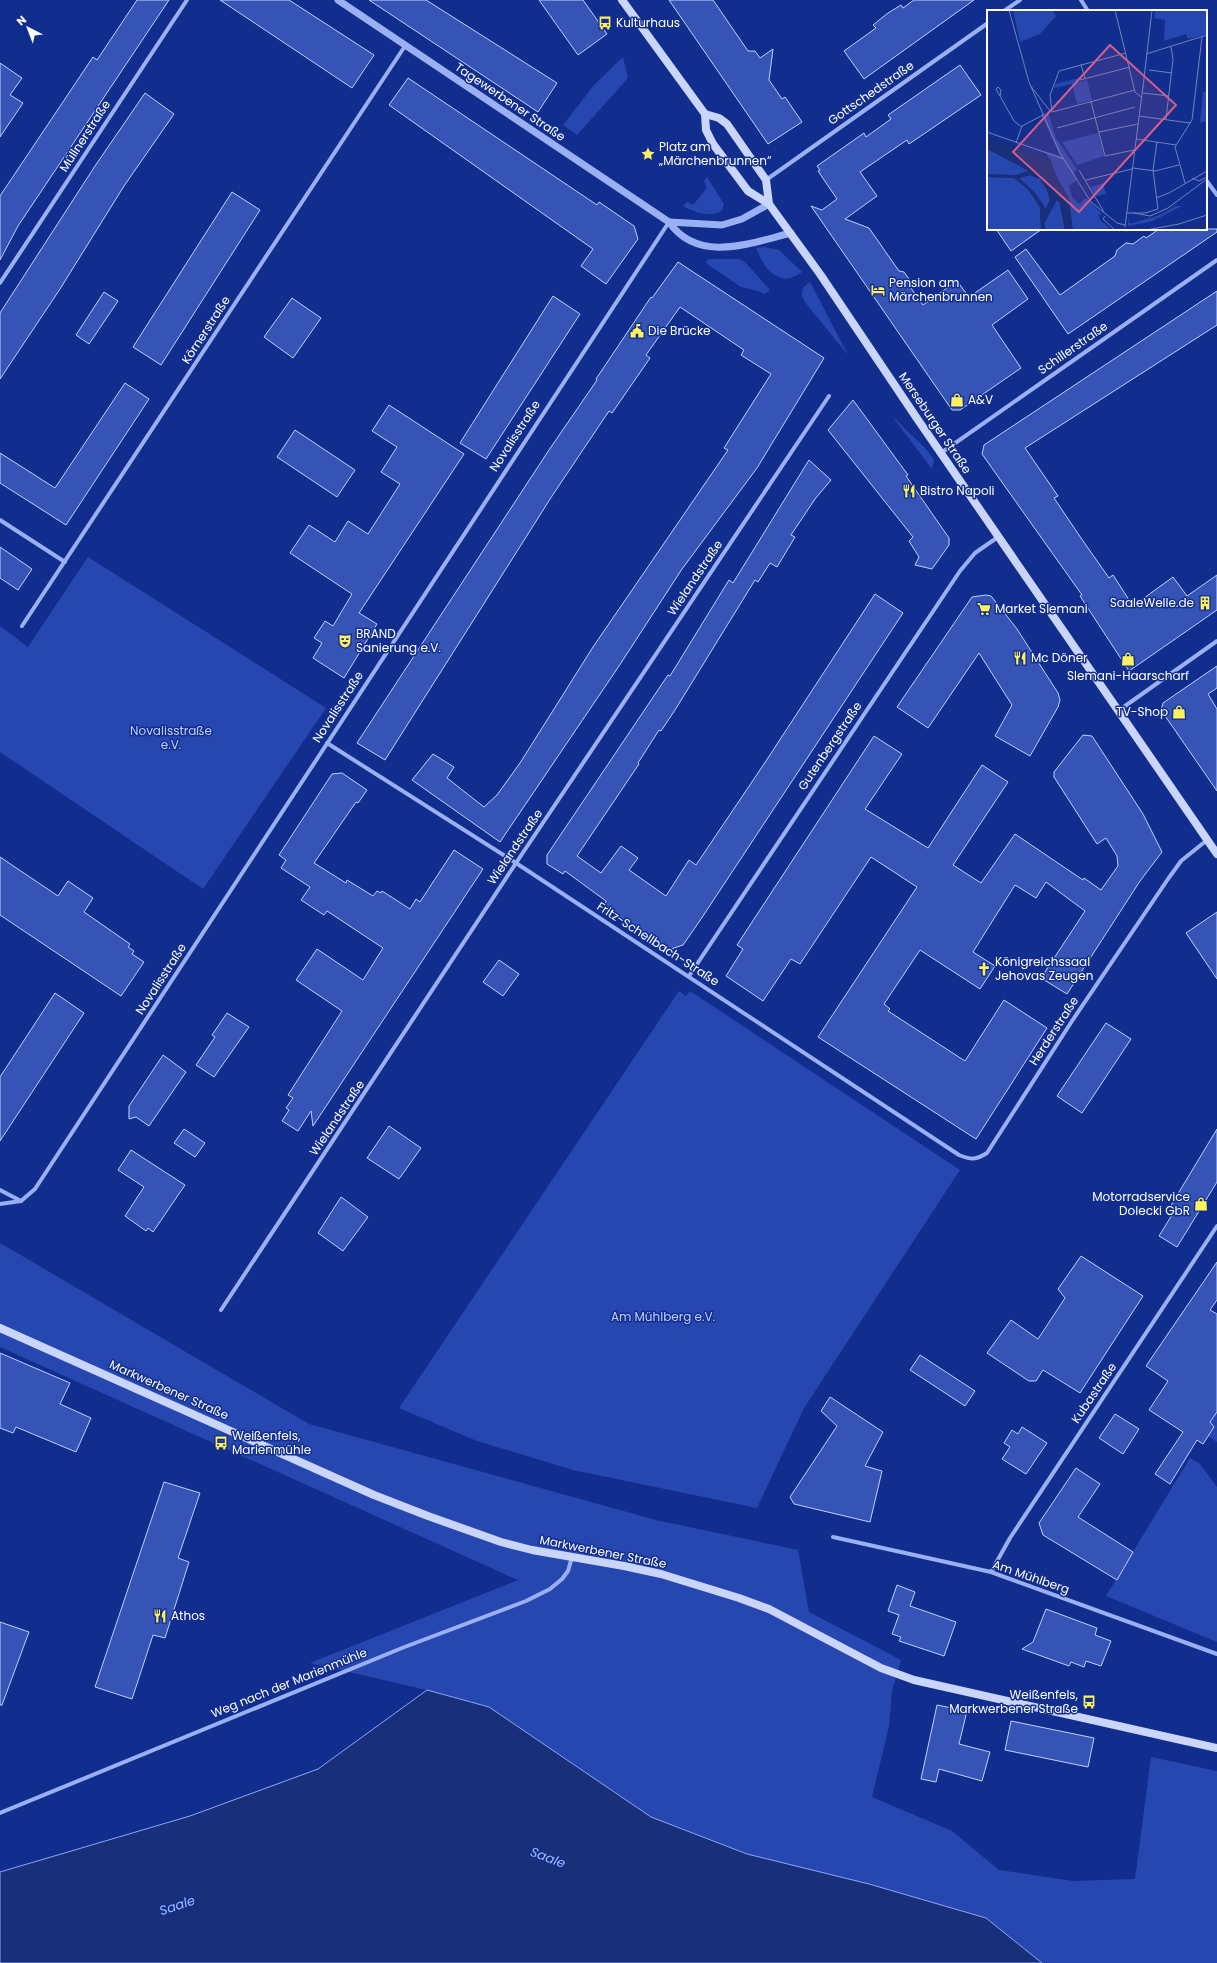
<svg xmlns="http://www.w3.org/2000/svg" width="1217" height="1963" viewBox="0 0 1217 1963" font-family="Poppins,sans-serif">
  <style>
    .green { fill: #2747b0 }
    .water { fill: #1a2f79; stroke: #8ca7f5 }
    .building { fill: #3554b6; stroke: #c2d0fd }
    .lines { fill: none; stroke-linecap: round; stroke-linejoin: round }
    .minor { stroke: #9bb0f2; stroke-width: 4 }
    .tertiary { stroke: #9bb0f2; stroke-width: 7 }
    .secondary { stroke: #cad5fc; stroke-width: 8 }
    .labels { text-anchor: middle; stroke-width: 3; stroke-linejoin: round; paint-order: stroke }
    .poi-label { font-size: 12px; fill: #fff; stroke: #112e8f; text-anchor: start }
    .street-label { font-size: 12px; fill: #fff; stroke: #112e8f }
    .park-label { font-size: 12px; fill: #c2d0fd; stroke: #112e8f }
    .water-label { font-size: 13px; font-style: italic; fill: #a7bbf9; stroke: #112e8f }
    .inset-road { fill: none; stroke: #7082bc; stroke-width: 1 }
    .view { fill: #d45d8c; fill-opacity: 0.15; stroke: #d45d8c; stroke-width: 2 }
    .inset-edge { fill: none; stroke: #fff; stroke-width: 2 }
  </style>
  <rect width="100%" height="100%" fill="#112e8f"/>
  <g class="green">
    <path d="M623,57l5,21 -51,57 -14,-10 31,-40z"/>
    <path d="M707,177l17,27 -2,6c-11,9 -28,2 -39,-4l4,-4 6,3 14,-17 -3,-7z"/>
    <path d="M764,247l15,3 23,22c-22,17 -38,-3 -46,-24z"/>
    <path d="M709,259h30l6,3 25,28 -5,4 -7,-3 -17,-4 -34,-23 -1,-2z"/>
    <path d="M810,282l38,73 -44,-54c-4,-9 -2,-14 6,-19z"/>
    <path d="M892,416l35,34 7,10 -2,9z"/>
    <path d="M88,557l238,151 -123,181 -203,-137v-126l28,21z"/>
    <path d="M679,991l7,5 4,-5 270,179 -156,238 -47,100 -184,-38 -96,-29 -78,-33z"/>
    <path d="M0,1243l309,181 347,96 142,30 11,62 92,48 -9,31 -3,35 -17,71 80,34 47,39 74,11 62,-2 16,-122 66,14v192h-175l-56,-45 -239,-64 -96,-37 -162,-110 -62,-17 -117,-27 208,-83 -518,-233z"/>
    <path d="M1217,1412v30l-9,-6 6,-9 -4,-5z"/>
    <path d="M1190,1458l10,6 17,23v155l-111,-46z"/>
  </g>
  <path class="water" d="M427,1690l62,17 162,110 96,37 122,30 117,34 56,45h-1042v-91l190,-56 128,-47z"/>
  <g class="building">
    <path d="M137,0h32l-151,226 -18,34v-64l93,-139 4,3z"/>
    <path d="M220,0h69l85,55 -22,33z"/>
    <path d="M369,0h57l131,83 -19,29z"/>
    <path d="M539,0h44l24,34 -29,21z"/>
    <path d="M669,0h44l35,51h7l5,7 13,-9 -4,31 13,19 3,-2 17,25 -34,22z"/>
    <path d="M914,0h60l-110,79 -20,-28 32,-23 -3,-3 15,-12 13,-8 2,3z"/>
    <path d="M0,63l22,15 -12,17 13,8 -23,34z"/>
    <path d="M960,65l21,30 -72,49 -2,-4 -47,32 17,24 -32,23 24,9 30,43 5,1 5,7 -1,5 15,21 34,-24 12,16 39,-27 20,29 -36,26 29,43 -61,42h-8l-141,-204 11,4 15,-11 -19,-28 2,-1 -3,-4 47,-33 2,4 25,-18 -3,-4z"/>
    <path d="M408,78l189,127 2,-3 35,24 4,13 -32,45 -25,-18 12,-17 -204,-144z"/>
    <path d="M145,93l29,21 -50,72 -64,103 -60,90v-66l95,-147z"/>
    <path d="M232,192l28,18 -99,155 -28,-18z"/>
    <path d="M996,229h46l-31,22z"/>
    <path d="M1159,229h58v3l-149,102 -53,-77 11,-8 34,46 55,-39 2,-6 9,-7 7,1 11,-8 2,2z"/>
    <path d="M678,262l146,96 -67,110 -75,101 -63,97 -119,176 -88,-62 21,-26 21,13 -7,11 37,29 13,-12 23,-32 73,-116 135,-197 -4,-2 47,-74 -30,-19 3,-5 -64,-43 -34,48 4,3 -38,55 -3,-2 -57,85 -167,264 -28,-17 192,-293 48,-70 -1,-1 55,-82 1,1z"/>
    <path d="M1217,291v34l-192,123 33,48 -4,2 27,40 28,40 4,-3 20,31 40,-29 14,19 30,-21v35l-88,61 -49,-75 2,-1 -100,-141 2,-9z"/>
    <path d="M104,292l14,9 -29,43 -13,-9z"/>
    <path d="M553,296l27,18 -94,145 -26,-16z"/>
    <path d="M292,298l29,20 -28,40 -29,-21z"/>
    <path d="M125,383l24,16 -83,126 -66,-42v-30l55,35z"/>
    <path d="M853,400l55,75 -2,1 43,62v7l-17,24 -17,-4 4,-8 -10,-16 4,-4 -85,-107z"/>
    <path d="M389,405l75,49 -105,159 18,11 -33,54 -31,-20 9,-15 -8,-5 11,-17 8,5 19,-32 -62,-41 19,-28 26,17 13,-21 20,13 32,-50 -19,-12 16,-25 -25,-16z"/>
    <path d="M295,430l60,40 -18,27 -60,-40z"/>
    <path d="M809,460l22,20 -16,19 -24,36 4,2 -18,30 -7,-4 -12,19 -3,-2 -80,130 -14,21 -2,-1 -21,33 1,1 -62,92 24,17 20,-27 17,12 -9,12 37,26 23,-36 7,5 70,-104 109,-167 28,19 -202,306 -18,26 -15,5 -64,-44 2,-5 -41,-30 -2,3 -16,-10v-9l121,-180 2,1 59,-96 4,3z"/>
    <path d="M0,547l32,22 -14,21 -18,-12z"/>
    <path d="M986,595l5,1 26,33 41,64 2,7 -2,7 -28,49 -35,-20 17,-31 -33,-52 -51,75 -31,-21 75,-110z"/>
    <path d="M1217,666v22l-9,6 9,15v82l-56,-81 2,-7z"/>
    <path d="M1083,735l9,1 51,78 19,38 -22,29 -73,113 -26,-16 44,-67 -39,-29 -10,16 -21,-13 -42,67 22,14 -15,23 -60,-39 -36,54 6,5 -2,2 77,50 39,-61 43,28 -71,111 -158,-102 99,-150 -46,-30 -71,107 -9,-5 -28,42 -37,-25 17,-27 -6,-4 137,-209 28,18 -37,55 63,39 54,-83 26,17 -55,83 28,18 34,-49 68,46 1,-2 17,12 17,-24 -1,-10 -11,-18 -9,6 -43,-67v-5z"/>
    <path d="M342,773l25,17 -9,13 -2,-1 -42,61 32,20 1,-3 26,16 4,-5 4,2 1,-2 28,18 6,-10 4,3 34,-52 29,19 -170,257 -2,-15 -13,20 -16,-10 7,-11 -3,-2 7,-10 -5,-3 54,-84 -46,-31 21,-31 46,31 20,-32 -56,-37 -3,4 -23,-15 9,-13 -29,-19 5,-8 -7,-5 53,-81z"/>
    <path d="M0,857l58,39 10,-15 25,17 -9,14 46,32 -2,3 6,4 -2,3 12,8 -23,34 -121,-81z"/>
    <path d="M1217,912v67l-31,-46z"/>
    <path d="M499,960l20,14 -16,22 -20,-14z"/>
    <path d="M55,993l29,20 -84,128v-64z"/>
    <path d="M227,1013l22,14 -35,50 -18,-12 19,-28 -3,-2z"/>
    <path d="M1106,1023l25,16 -49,74 -25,-17z"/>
    <path d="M163,1055l23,17 -37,54 -13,-9 -7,2v-13z"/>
    <path d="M389,1126l32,22 -22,31 -32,-21z"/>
    <path d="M184,1129l21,14 -10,14 -21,-14z"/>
    <path d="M1217,1129v53l-40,65 -18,-11 16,-26 -5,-3z"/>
    <path d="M131,1150l54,35 -32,47 -5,-4 -2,3 -21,-15 19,-29 -26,-17z"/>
    <path d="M341,1197l27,20 -25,34 -25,-18z"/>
    <path d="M1081,1256l62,40 -63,97 -37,-23 -7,11h-7l-42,-28 24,-33 27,19 27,-41 -7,-9z"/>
    <path d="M1217,1262v38l-7,10 7,4v98l-7,10 4,5 -11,17 -6,-4 -27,44 -15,-10 28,-42 -34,-22 19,-29 -22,-15z"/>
    <path d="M0,1353l70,30 -10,21 31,14 -15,34 -60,-25 -3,6 -13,-5z"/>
    <path d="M920,1355l55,36 -10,15 -55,-36z"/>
    <path d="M830,1397l53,35 -18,34 17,5 -12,51 -76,-18 -4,-7 47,-71 -16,-15z"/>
    <path d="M1115,1414l24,15 -16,25 -24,-16z"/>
    <path d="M1022,1427l25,16 -21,31 -24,-15 8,-12 -6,-4 8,-13 6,4z"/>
    <path d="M1076,1468l24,16 -22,33 55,35 -16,28 -74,-45 -4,-12z"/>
    <path d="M164,1482l36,11 -22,65 11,4 -24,76 -12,-3 -21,64 -37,-12z"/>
    <path d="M897,1585l18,7 -5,14 46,16 -12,34 -45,-15 2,-4 -9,-3 7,-19 -11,-4z"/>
    <path d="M1046,1609l51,19 -2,7 16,6 -10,25 -15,-5 -2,6 -13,-5 -2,4 -47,-17 11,-7z"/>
    <path d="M0,1622l29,10 -27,73h-2z"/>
    <path d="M937,1705l30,6 -8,33 31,8 -8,29 -43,-12 -3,13 -15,-3z"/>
    <path d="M1011,1721l83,17 -6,29 -83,-17z"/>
  </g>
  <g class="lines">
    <g class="minor">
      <path d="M1081,0l7,11"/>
      <path d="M1004,11l16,-11"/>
      <path d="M766,180l222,-157"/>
      <path d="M1206,180l11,15"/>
      <path d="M0,283l187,-283"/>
      <path d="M941,453l276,-193"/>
      <path d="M0,520l65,42"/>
      <path d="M22,626l383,-580"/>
      <path d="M1118,711l99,-70"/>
      <path d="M327,743l189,120 443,292c12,5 17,5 28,-2l85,-132 96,-142 13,-18 26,-21"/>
      <path d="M689,976l271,-405 15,-18 23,-16"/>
      <path d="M0,1190l21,11"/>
      <path d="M0,1204l21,-3 14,-12 634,-967"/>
      <path d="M221,1310l295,-447 313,-467"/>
      <path d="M833,1537l158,35 226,82"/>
      <path d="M991,1572l19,-34 207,-312"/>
      <path d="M0,1813l402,-165 124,-47 24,-12 12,-10 6,-8 4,-14"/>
    </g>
    <g class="tertiary">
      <path d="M338,0l331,222c29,42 82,21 122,11"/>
      <path d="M669,222l53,3 20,-6 27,-15"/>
    </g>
    <g class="secondary">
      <path d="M622,0l83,114 1,16 7,14 35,47 21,13 51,70 96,143 301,437"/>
      <path d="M705,114l14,4 8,6 39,56 3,24"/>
      <path d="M0,1328l374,167 54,21 73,26 31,8 92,16 37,8 78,24 30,11 112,59 33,12 303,68"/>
    </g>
  </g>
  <defs>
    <g id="bus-bare" transform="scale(1.08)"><path d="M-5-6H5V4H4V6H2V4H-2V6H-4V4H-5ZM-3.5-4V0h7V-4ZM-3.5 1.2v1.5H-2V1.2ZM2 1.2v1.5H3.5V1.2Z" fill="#fff25c" stroke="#112e8f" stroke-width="2.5" paint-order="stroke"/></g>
    <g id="sight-bare" transform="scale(1.08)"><path d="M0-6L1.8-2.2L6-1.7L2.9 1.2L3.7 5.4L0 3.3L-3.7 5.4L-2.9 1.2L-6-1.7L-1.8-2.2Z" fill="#fff25c" stroke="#112e8f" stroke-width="2.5" paint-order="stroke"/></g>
    <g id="hotel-bare" transform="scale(1.08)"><path d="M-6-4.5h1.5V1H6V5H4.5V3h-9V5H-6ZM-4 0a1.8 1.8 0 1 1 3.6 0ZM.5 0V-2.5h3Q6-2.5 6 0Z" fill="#fff25c" stroke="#112e8f" stroke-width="2.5" paint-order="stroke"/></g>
    <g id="civic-bare" transform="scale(1.08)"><path d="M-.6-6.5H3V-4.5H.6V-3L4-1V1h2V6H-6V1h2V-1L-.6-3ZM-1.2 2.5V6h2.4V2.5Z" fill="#fff25c" stroke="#112e8f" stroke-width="2.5" paint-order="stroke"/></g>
    <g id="shop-bare" transform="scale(1.08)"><path d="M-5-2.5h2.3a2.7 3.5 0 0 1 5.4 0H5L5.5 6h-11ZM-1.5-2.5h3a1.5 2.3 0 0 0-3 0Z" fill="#fff25c" stroke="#112e8f" stroke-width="2.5" paint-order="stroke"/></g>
    <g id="restaurant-bare" transform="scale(1.08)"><path d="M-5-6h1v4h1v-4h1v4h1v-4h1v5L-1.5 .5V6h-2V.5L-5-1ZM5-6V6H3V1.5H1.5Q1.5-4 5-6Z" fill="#fff25c" stroke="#112e8f" stroke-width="2.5" paint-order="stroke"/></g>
    <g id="building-bare" transform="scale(1.08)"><path d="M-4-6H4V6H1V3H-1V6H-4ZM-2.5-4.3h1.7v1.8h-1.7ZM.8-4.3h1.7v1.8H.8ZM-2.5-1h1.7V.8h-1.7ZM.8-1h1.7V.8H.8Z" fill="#fff25c" stroke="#112e8f" stroke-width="2.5" paint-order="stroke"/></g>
    <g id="supermarket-bare" transform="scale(1.08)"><path d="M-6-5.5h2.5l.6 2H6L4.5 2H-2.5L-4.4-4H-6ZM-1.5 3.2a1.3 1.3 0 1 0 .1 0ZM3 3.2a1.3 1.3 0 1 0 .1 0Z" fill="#fff25c" stroke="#112e8f" stroke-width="2.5" paint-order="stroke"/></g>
    <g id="theatre-bare" transform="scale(1.08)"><path d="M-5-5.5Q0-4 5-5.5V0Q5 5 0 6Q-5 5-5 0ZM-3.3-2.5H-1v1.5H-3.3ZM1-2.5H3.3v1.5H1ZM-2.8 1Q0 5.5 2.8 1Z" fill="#fff25c" stroke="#112e8f" stroke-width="2.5" paint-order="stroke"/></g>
    <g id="church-bare" transform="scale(1.08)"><path d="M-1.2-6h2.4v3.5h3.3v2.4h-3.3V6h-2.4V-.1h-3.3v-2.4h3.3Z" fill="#fff25c" stroke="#112e8f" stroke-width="2.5" paint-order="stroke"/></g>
  </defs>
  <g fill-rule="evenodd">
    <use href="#bus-bare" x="605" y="23"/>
    <use href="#sight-bare" x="648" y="154"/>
    <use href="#hotel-bare" x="878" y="290"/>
    <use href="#civic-bare" x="637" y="331"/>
    <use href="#shop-bare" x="957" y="400"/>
    <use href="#restaurant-bare" x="909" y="491"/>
    <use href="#building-bare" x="1205" y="603"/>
    <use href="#supermarket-bare" x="984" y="609"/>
    <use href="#theatre-bare" x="345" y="641"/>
    <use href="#restaurant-bare" x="1020" y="658"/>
    <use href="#shop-bare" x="1128" y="659"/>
    <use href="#shop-bare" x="1179" y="712"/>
    <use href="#church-bare" x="984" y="969"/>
    <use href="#shop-bare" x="1201" y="1204"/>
    <use href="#bus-bare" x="221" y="1443"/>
    <use href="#restaurant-bare" x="160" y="1616"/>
    <use href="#bus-bare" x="1089" y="1702"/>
  </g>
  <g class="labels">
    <g class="poi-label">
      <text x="616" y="27">Kulturhaus</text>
      <text x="659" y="151">Platz am<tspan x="659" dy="14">„Märchenbrunnen“</tspan></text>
      <text x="889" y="287">Pension am<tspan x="889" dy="14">Märchenbrunnen</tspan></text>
      <text x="648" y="335">Die Brücke</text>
      <text x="968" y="404">A&amp;V</text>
      <text x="920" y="495">Bistro Napoli</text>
      <text x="1194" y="607" text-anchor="end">SaaleWelle.de</text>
      <text x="995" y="613">Market Slemani</text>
      <text x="356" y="638">BRAND<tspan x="356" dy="14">Sanierung e.V.</tspan></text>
      <text x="1031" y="662">Mc Döner</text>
      <text x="1128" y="680" text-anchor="middle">Slemani-Haarscharf</text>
      <text x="1168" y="716" text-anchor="end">TV-Shop</text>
      <text x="995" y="966">Königreichssaal<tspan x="995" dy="14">Jehovas Zeugen</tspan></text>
      <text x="1190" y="1201" text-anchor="end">Motorradservice<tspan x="1190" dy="14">Dolecki GbR</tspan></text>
      <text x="232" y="1440">Weißenfels,<tspan x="232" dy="14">Marienmühle</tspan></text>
      <text x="171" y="1620">Athos</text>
      <text x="1078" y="1699" text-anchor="end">Weißenfels,<tspan x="1078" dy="14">Markwerbener Straße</tspan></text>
    </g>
    <g class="street-label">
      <text transform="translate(871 93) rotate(-35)" y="4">Gottschedstraße</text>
      <text transform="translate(510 102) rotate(34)" y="4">Tagewerbener Straße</text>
      <text transform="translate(85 136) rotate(-57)" y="4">Müllnerstraße</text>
      <text transform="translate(206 330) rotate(-57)" y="4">Körnerstraße</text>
      <text transform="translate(1073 348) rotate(-35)" y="4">Schillerstraße</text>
      <text transform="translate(935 423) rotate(56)" y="4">Merseburger Straße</text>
      <text transform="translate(515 436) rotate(-57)" y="4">Novalisstraße</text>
      <text transform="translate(695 578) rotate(-56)" y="4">Wielandstraße</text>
      <text transform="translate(338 707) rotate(-57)" y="4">Novalisstraße</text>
      <text transform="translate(830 746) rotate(-56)" y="4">Gutenbergstraße</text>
      <text transform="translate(515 847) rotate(-56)" y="4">Wielandstraße</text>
      <text transform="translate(658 944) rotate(33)" y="4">Fritz-Schellbach-Straße</text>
      <text transform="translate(161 979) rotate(-57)" y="4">Novalisstraße</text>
      <text transform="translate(1054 1031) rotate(-57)" y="4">Herderstraße</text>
      <text transform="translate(337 1118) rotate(-56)" y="4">Wielandstraße</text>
      <text transform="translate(169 1390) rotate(24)" y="4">Markwerbener Straße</text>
      <text transform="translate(1094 1393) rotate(-56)" y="4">Kubastraße</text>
      <text transform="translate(603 1552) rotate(11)" y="4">Markwerbener Straße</text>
      <text transform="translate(1031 1577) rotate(19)" y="4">Am Mühlberg</text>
      <text transform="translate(289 1683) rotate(-22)" y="4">Weg nach der Marienmühle</text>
    </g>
    <g class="park-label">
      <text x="171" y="735">Novalisstraße<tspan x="171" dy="14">e.V.</tspan></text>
      <text x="663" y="1321">Am Mühlberg e.V.</text>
    </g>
    <g class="water-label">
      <text transform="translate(548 1857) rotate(21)" y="5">Saale</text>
      <text transform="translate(177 1905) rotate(-18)" y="5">Saale</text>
    </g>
  </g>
  <g transform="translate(987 10)">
    <rect width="220" height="220" fill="#112e8f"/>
    <path d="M26,0h40l3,6 -16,18 -20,8zM199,0h21v24l-19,5 -2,-5 -22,7 1,-21 -11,-2 1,-7zM92,68v4l8,-2 5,20 -15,4 -5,-20 -18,4 1,-4zM216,82h4v29l-7,2zM61,102l8,26 21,31 -3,4 3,7 -8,6 3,11 7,7 7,-6 16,16 -3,1 1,5 10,8 8,-1 -25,3h-20l-9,-39 -19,-40 15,5 -19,-42zM111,123l6,23 -27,9 -15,-23zM0,139l17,7 25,15 -13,4h-29zM43,165l10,4 7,11 3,10 -4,9 -11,-16 -16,-15zM0,167l27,1 14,11 12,18 1,23h-54zM116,173l3,11 -10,2 -5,-9zM70,190l3,3 5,27h-20v-8zM189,196h6l-29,15 -25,5v-9l1,6h4l24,-7z" fill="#2747b0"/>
    <path d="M0,126l53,21 10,1 6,18 13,22 4,32h-8l-6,-29h-4l-10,21v8h-4l-1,-23 -12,-18 -14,-11 -27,-1 1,-3 28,1 13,-4 -42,-22zM43,165l10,4 7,11 3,10 -4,9 -11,-16 -16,-15zM220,213v7h-40l18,-3z" fill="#1a2f79" fill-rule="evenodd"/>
    <path class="inset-road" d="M22,0l20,72 31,71 31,49 26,21 8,2M128,0l20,82 6,5M159,44l61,-19M94,54l4,15M162,60l23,3M93,70l50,-13M43,75l20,26M156,77l9,-77M156,83l26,3M13,86l-4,-7 2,-2 3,3 -1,6 14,25 8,6M104,92l14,54 29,-6M65,102l-2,-17 9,-24 67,-18M65,102l83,-22M152,106l51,7M179,109l7,-60 -2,-12M70,118l78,-21M0,122l77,27M112,122l39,-8M149,129l40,6M29,133l6,-17 21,-11M146,158l22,3 24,-6M92,160l25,42M205,168l7,3 8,-4M99,170l46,-11M198,173l-10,-36 17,-27 10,-83M169,188l13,-5 38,-22M140,203h18l13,-4 -5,-39 4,-28M147,203l16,3 18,-8 39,-29M118,206l-2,3 12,11M138,217l18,-141M159,220l33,-6 28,-9"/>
    <path class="view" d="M123,35l66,60 -97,107 -66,-60z"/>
    <rect width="220" height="220" class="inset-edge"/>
  </g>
  <g transform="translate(28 28) rotate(318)" stroke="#112e8f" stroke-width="3" paint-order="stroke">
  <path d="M0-3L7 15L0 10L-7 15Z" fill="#ffffff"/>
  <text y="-6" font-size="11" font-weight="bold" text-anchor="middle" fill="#ffffff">N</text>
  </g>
</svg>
